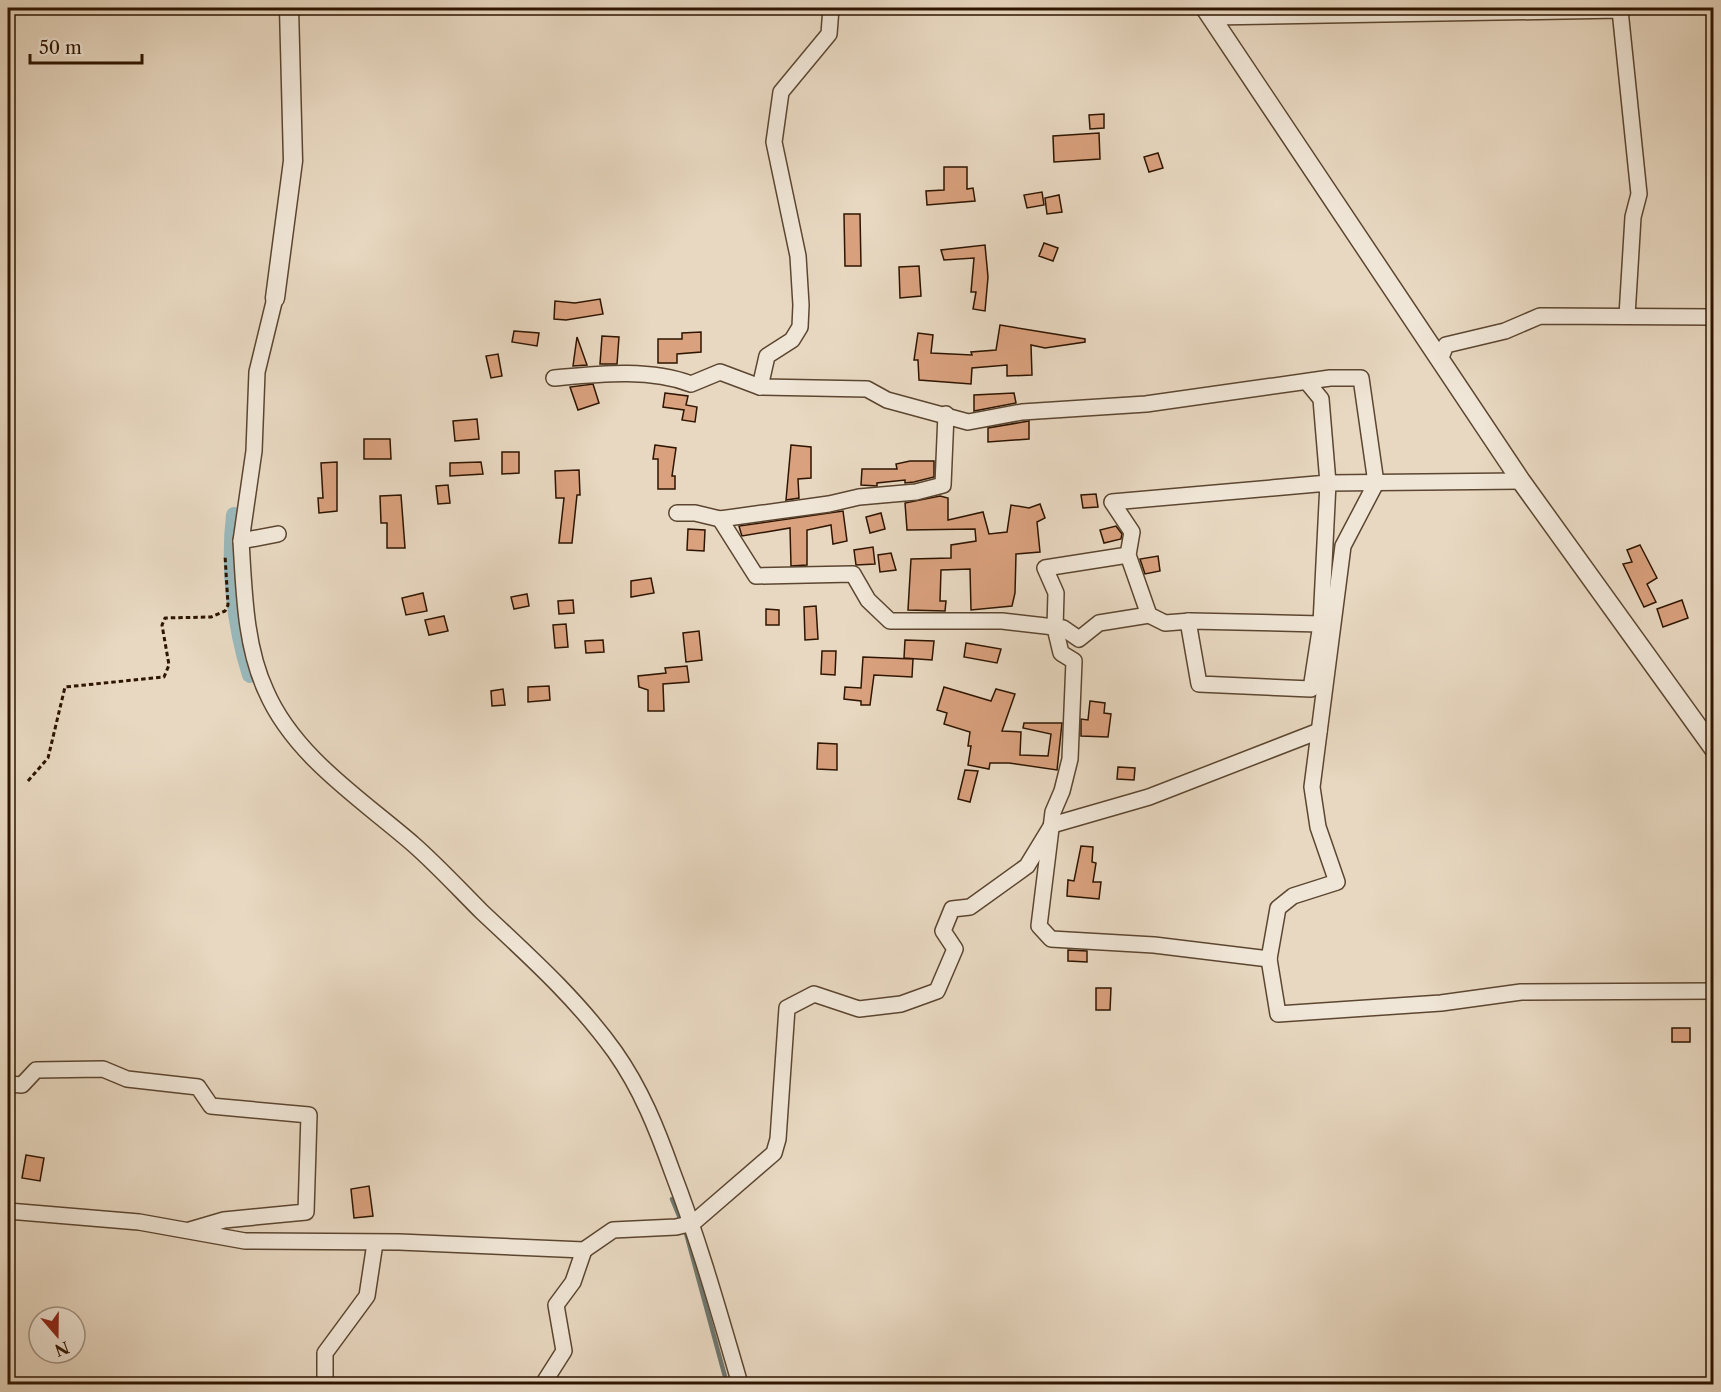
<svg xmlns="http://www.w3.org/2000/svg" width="1721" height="1392" viewBox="0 0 1721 1392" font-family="'Libre Caslon Text',serif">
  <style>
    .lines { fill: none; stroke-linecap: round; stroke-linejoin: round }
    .stream { stroke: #6e7770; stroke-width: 4.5 }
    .canal { stroke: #99b8ba; stroke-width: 16 }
    .building { fill: #daa17e; stroke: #2e1500; stroke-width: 1.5 }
    .minor-casing { stroke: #5c4630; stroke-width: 18 }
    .tertiary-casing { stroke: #5c4630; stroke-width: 21 }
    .path { stroke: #2e1500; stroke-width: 3; stroke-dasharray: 4.5 3; stroke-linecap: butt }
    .minor { stroke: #f0e6d7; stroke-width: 15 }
    .tertiary { stroke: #f0e6d7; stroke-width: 18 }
  </style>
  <rect width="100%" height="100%" fill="#e8d8c1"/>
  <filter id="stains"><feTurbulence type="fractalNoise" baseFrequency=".00333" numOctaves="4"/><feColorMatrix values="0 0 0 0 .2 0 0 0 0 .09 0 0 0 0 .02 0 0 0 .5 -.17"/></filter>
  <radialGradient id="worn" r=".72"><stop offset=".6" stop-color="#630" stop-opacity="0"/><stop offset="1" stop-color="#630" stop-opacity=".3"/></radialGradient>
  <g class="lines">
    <path class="stream" d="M672,1199l14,34 41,151"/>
    <path class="canal" d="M234,515c-6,52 0,110 16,160"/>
  </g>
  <g class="building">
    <path d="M1104,114v14l-14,1 -1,-14z"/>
    <path d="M1099,133l1,26 -46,3 -1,-26z"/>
    <path d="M1158,153l5,15 -14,4 -5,-15z"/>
    <path d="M944,167h23v22l6,-1 2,13 -48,4 -1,-14 18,-1z"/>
    <path d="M1042,192l2,13 -17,3 -3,-13z"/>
    <path d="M1059,195l3,17 -15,2 -2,-16z"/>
    <path d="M844,214h16l1,52h-16z"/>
    <path d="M1044,243l14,5 -5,13 -14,-5z"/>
    <path d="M985,245l3,32 -3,34 -12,-2 3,-17h-5l3,-34 -30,2 -3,-10z"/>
    <path d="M919,266l2,30 -21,2 -1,-31z"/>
    <path d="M600,299l3,15 -37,6 -12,-1 1,-18 20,2z"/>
    <path d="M1000,325l85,14v3l-40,6 -14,-3 1,30 -25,1v-11l-35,3 -1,16 -52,-4 -1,-20h-4l4,-27 15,2 -2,18 41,2 -1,-3 25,-2z"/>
    <path d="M514,331l25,2 -2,13 -25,-4z"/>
    <path d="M701,332v20l-24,2v9h-19v-24h24v-6z"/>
    <path d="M602,336l17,1 -2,27h-17z"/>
    <path d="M577,337l10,28 -14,1z"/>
    <path d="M498,354l4,22 -11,2 -5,-22z"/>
    <path d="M593,384l6,19 -21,7 -8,-23z"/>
    <path d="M665,393l23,3 -2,9 11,2 -2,15 -13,-2 2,-10 -21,-3z"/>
    <path d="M1014,393l2,10 -42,8v-16z"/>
    <path d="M477,419l2,20 -24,2 -2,-20z"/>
    <path d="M1029,421v18l-41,3v-14z"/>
    <path d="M364,439h26l1,20h-27z"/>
    <path d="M655,445l21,3 -4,28h3v13h-17v-30h-5z"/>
    <path d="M791,445l20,2v31l-13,1 1,19 -13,2z"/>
    <path d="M502,452h17v21l-17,1z"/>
    <path d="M910,461h24v16l-20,5 -9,1v-3l-28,3v3l-16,-1 1,-16h35l-1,-5z"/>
    <path d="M337,462v49l-18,2 -1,-15h5l-2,-35z"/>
    <path d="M481,462l2,12 -33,2v-13z"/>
    <path d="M579,470l1,25h-3l-5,48h-13l5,-45h-8l-1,-27z"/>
    <path d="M448,485l2,18 -12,1 -2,-18z"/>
    <path d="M1096,494l2,13 -15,1 -2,-13z"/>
    <path d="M401,495l4,53h-18v-25h-6l-1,-27z"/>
    <path d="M940,496l8,2v22l35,-8 6,22 18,-2 4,-27 18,3 11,-4 5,14 -8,4 3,30 -24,2 -1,39 -3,13 -41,4 -1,-41 -29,1 -1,31h6l-1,10 -37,-1 3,-51 40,-1v-13l25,-4 -1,-12 -68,1 -2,-27z"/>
    <path d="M843,511l4,30 -14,3 -2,-19 -24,5v35l-16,1 -1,-38 -48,8 -1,-3 -2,-7z"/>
    <path d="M881,513l4,16 -15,4 -4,-16z"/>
    <path d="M1116,526l6,8 -1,5 -17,4 -4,-13z"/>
    <path d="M688,529l17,1 -1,21 -17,-1z"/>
    <path d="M1640,545l17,33 -10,6 9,18 -12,5 -21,-43 9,-2 -5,-12z"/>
    <path d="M873,547l2,17 -19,1 -2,-15z"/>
    <path d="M891,553l5,17 -16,2 -2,-17z"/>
    <path d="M1158,556l2,15 -15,3 -5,-15z"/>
    <path d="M651,578l3,15 -23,4v-16z"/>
    <path d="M423,593l4,18 -21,4 -4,-17z"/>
    <path d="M527,594l2,12 -15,3 -3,-12z"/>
    <path d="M573,600l1,13 -15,1 -1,-13z"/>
    <path d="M1682,600l6,18 -25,9 -6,-18z"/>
    <path d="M816,606l2,33 -13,1 -1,-33z"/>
    <path d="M766,609l13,1v15h-13z"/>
    <path d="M444,616l4,15 -19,4 -4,-15z"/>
    <path d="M566,624l2,23 -13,1 -2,-23z"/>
    <path d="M699,631l3,29 -16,2 -3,-29z"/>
    <path d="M603,640l1,12 -18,1 -1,-12z"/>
    <path d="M905,640l29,1 -2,19 -28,-2z"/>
    <path d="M966,643l35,6 -4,14 -33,-6z"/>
    <path d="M822,651h14l-1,24 -14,-1z"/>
    <path d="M863,657l50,2 -1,18 -38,-2 -4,30h-9v-4l-17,-2 1,-12 16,1z"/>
    <path d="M687,666l2,16 -26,2 1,27h-16v-21l-9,-3 -1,-11 28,-3 -1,-5z"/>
    <path d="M549,686l1,14 -22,2v-15z"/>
    <path d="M944,687l47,14 5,-12 19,5 -13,37 19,1 -1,23 28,1 3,-22 -28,-6 1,-5h38l-5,47 -48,-7h-19l-1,6 -21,-4 3,-19h-3l2,-14 -26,-8 3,-11 -10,-3z"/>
    <path d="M503,689l2,16 -13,1 -1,-15z"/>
    <path d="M1090,701l15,2 -1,10 7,1 -3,23 -27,-1v-17l7,1z"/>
    <path d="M818,743l19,1v26l-20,-1z"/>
    <path d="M1118,767l17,1 -1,12 -17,-1z"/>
    <path d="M965,770l13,1 -8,31 -12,-3z"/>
    <path d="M1081,846l12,1 -1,15 4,1 -3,19h8l-2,17 -32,-3 1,-16 6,1z"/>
    <path d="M1068,950l19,1v11l-19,-1z"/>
    <path d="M1096,988h15l-1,22h-14z"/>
    <rect x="1672" y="1028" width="18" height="14"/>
    <path d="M26,1155l18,3 -4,23 -18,-3z"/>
    <path d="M369,1186l4,30 -19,2 -3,-29z"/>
  </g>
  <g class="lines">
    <g class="minor-casing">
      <g id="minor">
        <path d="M831,8l-2,26 -48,58 -7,50 24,114 3,49 -1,22 -8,13 -25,16 -7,31 107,2 20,11 81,22 54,-10 124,-8 184,-26h31l15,105 -33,63 -31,241 6,40 19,55 -44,14 -15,12 -9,51 -115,-14 -103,-6 -12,-13 14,-114 9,-21 8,-32 4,-98 -13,-8 -6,-25 1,-35 -11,-25 83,-13"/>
        <path d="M1211,17l409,-7 19,184 -6,23 -6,99"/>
        <path d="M275,298l-18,74 -3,79 -13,90 37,-7"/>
        <path d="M1440,360l6,-15 59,-14 35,-15 174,1"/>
        <path d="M554,378c44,-4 95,-10 137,6l29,-12 40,15"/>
        <path d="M1307,382l14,17 7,84 -216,19 20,30 -4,23 21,60 16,8 26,-2 130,3 7,-141 193,-2"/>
        <path d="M946,414l-3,71 -27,7 -57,5 -30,7 -109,15 36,57 97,-2 15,26 22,21h112l61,7 16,11 20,-16 50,-8"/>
        <path d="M677,513h18l25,6"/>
        <path d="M241,541c3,49 4,105 25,150 28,65 95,108 147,153 24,21 46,45 69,68 47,44 95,87 133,140 26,37 42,77 57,119 27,70 47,141 68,213"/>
        <path d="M1188,621l11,63 112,5 10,-65"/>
        <path d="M1269,959l9,55 163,-11 80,-11 193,-1"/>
        <path d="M8,1084l14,1 14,-15 67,-1 24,10 71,8 13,19 98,9 -3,97 -82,8 -34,10"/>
        <path d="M8,1211l131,11 106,19 154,1 185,8 29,-20 63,-3 17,-4 81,-70 4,-14 9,-131 27,-14 45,15 42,-5 36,-13 18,-42 -12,-18 9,-22 18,-2 57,-41 25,-41 97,-28 170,-66"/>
        <path d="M325,1384v-31l42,-57 8,-53"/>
        <path d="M543,1384l21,-33 -8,-46 17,-23 11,-32"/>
      </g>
    </g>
    <g class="tertiary-casing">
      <g id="tertiary">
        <path d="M1205,8l316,473 193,268"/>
        <path d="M275,298l18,-137 -4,-153"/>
      </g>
    </g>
    <path class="path" d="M28,781l20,-23 17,-71 99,-10 5,-12 -7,-40 3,-7 46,-1 14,-6 3,-6 -3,-50"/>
    <use href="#minor" class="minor"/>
    <use href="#tertiary" class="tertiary"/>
  </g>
  <rect width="1721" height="1392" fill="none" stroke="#e8d8c1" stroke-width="30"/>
  <rect x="9" y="9" width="1703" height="1374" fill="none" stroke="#2e1500" stroke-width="3"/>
  <rect x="15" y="15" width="1691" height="1362" fill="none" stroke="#2e1500" stroke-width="1.5"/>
  <g transform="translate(57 1335) rotate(160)"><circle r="28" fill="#f0e6d7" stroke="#a29281" stroke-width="1.5"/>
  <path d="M0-4.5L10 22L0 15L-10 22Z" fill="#8f2418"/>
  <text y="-9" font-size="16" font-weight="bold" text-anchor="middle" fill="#2e1500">N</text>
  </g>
  <path d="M30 54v9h112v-9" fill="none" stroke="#2e1500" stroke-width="3"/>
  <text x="39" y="54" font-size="18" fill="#2e1500" stroke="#f0e6d7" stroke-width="4.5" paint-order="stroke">50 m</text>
  <rect width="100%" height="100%" filter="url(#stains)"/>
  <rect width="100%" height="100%" fill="url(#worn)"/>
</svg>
